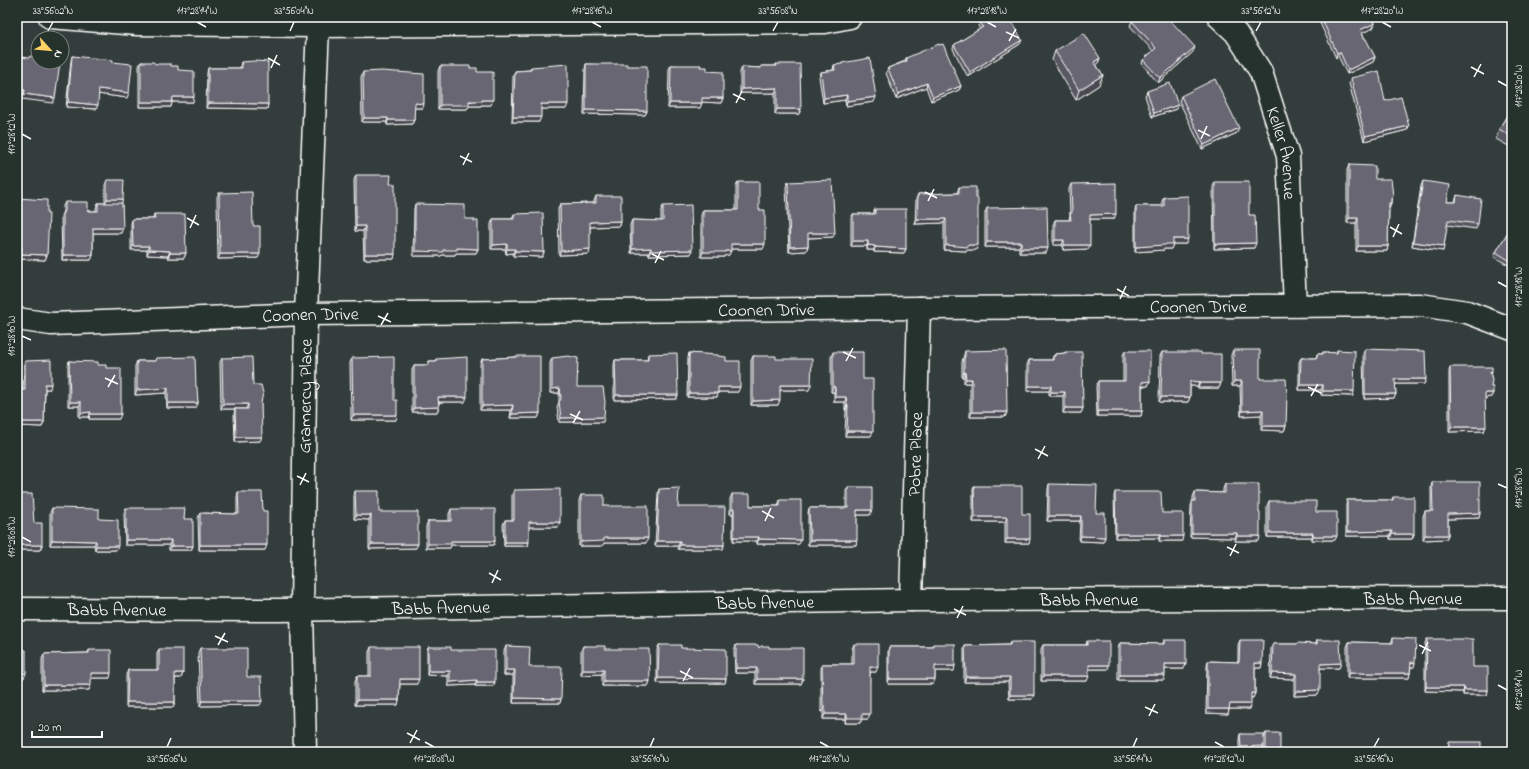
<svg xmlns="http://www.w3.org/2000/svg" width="1529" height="769" viewBox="0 0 1529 769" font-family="'Indie Flower',sans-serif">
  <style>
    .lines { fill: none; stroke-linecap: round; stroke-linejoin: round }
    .minor-casing { stroke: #fff; stroke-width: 25 }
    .minor { stroke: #26332d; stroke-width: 22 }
    .wall { fill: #595862; stroke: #fff }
    .shaded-wall { fill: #494750; stroke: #fff }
    .building { fill: #686672; stroke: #fff }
    .ticks { fill: none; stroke: #fff; stroke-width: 1.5 }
    .labels { text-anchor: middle; stroke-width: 3; stroke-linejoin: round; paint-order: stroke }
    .street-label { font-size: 18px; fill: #fff; stroke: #26332d }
    .neatline { fill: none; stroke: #fff; stroke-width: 1.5 }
    .ticks-label { font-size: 10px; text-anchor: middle; fill: #fff }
  </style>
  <rect width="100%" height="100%" fill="#333d3b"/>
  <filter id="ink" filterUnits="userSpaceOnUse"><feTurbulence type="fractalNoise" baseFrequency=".025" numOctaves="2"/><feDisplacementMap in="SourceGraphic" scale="8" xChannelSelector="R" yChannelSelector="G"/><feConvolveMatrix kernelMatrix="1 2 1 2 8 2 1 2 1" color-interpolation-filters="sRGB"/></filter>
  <g filter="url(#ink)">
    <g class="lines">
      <g class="minor-casing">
        <g id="minor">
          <path d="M50,17l87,7 181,2 507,-4 25,-5"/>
          <path id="s1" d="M1219,17l17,16 25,39 27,84 7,149"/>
          <path id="s2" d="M17,319l34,5 255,-10 613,-6 501,-3 47,7 45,17"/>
          <path id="s3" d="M911,600l8,-292"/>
          <path id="s4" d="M17,609l263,1 631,-10 601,-2"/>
          <path id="s5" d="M305,752l-3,-142 4,-296 12,-288 2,-9"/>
        </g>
      </g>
      <use href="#minor" class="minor"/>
    </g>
    <g class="wall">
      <path d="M1092,17h6l-3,3z"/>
      <path d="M1321,17h51l3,6 -2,5 -11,5 13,24 -2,5 -26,12 -9,-18 -2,2 -17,-37z"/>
      <path d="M979,21l41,23 -52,33 -15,-28 1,-4 26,-16 -2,-3z"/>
      <path d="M1132,21l61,31 -35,31 -16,-19 1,-4 10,-9 -23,-25z"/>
      <path d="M1055,51l45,7 -3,8 6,9 -4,10 -23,15 -24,-40z"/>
      <path d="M72,56l40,6 15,36 -29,-4 -2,15 -30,-2 5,-46z"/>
      <path d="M906,58l55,28 -2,4 -28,11 -5,-14 -30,12 -10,-26 2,-5 17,-7z"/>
      <path d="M141,62l30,4 7,4 15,32h-21l-1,5h-32v-41z"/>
      <path d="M241,62l27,42 -1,5 -61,-1 1,-35 1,-5h32z"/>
      <path d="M842,63l32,39 -28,4 -1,-6 -22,3 -4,-26 2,-5 12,-2 1,-5h7z"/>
      <path d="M586,64l41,2 20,45 -2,4 -61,-1 1,-45z"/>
      <path d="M776,64l25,45 -2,5h-24v-21h-35v-21l2,-5 19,1v-2h15z"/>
      <path d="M671,65l29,2 7,4 16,27 -2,5 -19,-1 -2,6h-32l1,-39z"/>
      <path d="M440,66l30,2 7,4 14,33h-10v1h-12l-2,3h-29v-38z"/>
      <path d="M531,67l35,42h-25l-2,13h-27l1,-47 2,-4 15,-1z"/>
      <path d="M363,72l60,36h-9v12l-2,4 -25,1v-3h-25l-1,-45z"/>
      <path d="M1351,78l58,48 -2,4 -43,11 -15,-58z"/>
      <path d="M1147,91l29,18 -24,8 -7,-21z"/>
      <path d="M1181,96l56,37 -35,16 -23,-48z"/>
      <path d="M1512,107v41l-16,-9 3,-10z"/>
      <path d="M1349,165l26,14 16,22v2l-2,5 -1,38 -1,5h-31v-28h-9v-53z"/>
      <path d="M356,175l38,84h-30l-1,-28h-8l-1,-51z"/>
      <path d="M107,180l15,23 -1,30h-28v22l-2,5h-29l-1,-44 2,-5v-5l2,-4 23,9h8v-3l2,-5h7v-18z"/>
      <path d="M1423,181l24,21h8l2,-7 21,29 -2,5 -29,-4 -3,21 -1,5 -31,-5 9,-60z"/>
      <path d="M738,182l21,28 4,39h-32l-2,6 -5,1v1h-23v-42l2,-5h33v-23z"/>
      <path d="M788,182l45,55 -25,1v8l-2,5 -17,1 -3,-65z"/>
      <path d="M1215,182l34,33 5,33 -40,1 -1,-62z"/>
      <path d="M1071,184l43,35h-24l-2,30 -25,1 -1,-5h-9v-20l2,-5h14l1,-5 -1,-26z"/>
      <path d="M959,187l19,58 -2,5h-10v1l-22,-1v-27l-29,1 1,-25 2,-5 39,-1z"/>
      <path d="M219,193l34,33 5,32 -40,1 -1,-62z"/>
      <path d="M596,196l25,25 -1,5 -30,1 -1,27 -30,1 -1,-46 2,-5 34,-1v-2z"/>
      <path d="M1164,197l22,47h-13l-2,5h-7v1l-29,2v-41l1,-5h26v-5z"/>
      <path d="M17,198l30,16v41l-2,5 -25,-1v-7h-3z"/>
      <path d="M415,204l50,15 13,30 -2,4h-20l-1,2h-13l-1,1h-28l1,-47z"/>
      <path d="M663,206l28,48 -42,1v-2h-18l-1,-28 2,-5 29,1v-10z"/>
      <path d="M987,208l59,45h-27v-6h-34v-34z"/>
      <path d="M875,209l31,40 -2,4 -30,-1v-2h-7v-4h-16v-27l2,-5h20z"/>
      <path d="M154,214l32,39 -2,5h-16v-2l-21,-1v-5h-16v-26l1,-5h21z"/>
      <path d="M514,214l30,38 -2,5 -29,-1v-3l-7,1 -1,-5h-14v-25l2,-5h19z"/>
      <path d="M1512,225v42l-18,-10 2,-5z"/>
      <path d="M1365,349l61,30 -2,5h-29l1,10 -2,4 -30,1 -1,-45z"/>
      <path d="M1233,350l27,29 26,47 -2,5 -23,-1v-15l-20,1 -1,-30h-8l-1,-31z"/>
      <path d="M1337,350l16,46 -32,-1v-5h-22v-28l2,-4h15l1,-4h5l1,-2 13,1z"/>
      <path d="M965,351l42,61 -2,5h-35v-34h-6v-6h-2v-15z"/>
      <path d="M1125,351l25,30 -2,5h-6v25l-1,5h-44l-1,-30 2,-5h25v-26z"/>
      <path d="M833,352l30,27 8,57h-26l1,-26h-1v-8h-11v-10h-3v-35z"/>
      <path d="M1065,352l18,56 -2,5h-18v-17h-14v-5h-22v-26l2,-5h23l1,-4h1l1,-2 10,-1z"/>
      <path d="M1162,352l59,31 -2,5h-21v-2h-8v11l-2,5h-29l1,-46z"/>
      <path d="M689,353l29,3 8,5 12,31h-20l-1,5h-30l1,-39z"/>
      <path d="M648,354l30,41 -2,4 -62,1v-35l1,-5h32z"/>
      <path d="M516,356l24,57 -2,5h-28l1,-8h-31v-46l2,-5 33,-2z"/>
      <path d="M753,356l23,3 33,31h-29l-2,15h-27v-44z"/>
      <path d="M156,358l40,29 2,16 -2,5h-29l-1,-15 -31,2v-29l2,-5h18z"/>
      <path d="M222,358l31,27 8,18 -1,38 -25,1 -1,-28 1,-5h11h-25l-1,-47z"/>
      <path d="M352,358l44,62h-45l-1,-57z"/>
      <path d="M552,358l25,29 26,35h-44l-2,-15 2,-5v-9h-9v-30z"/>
      <path d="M436,359l29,43h-26v5l-2,5h-25v-42l2,-5h14l1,-4h6z"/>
      <path d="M25,361l25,28h-5l-1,33 -2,5 -25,-1v-36h6l1,-25z"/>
      <path d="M69,361l29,4 8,3 13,51h-30v-2h-10v-11h-11v-40z"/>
      <path d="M1450,367l42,5 -1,3v12l2,6 -2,4 -6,1 -1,33 -35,1v-60z"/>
      <path d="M1432,482l48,31 -1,5 -31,1v16l-2,4 -23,1v-24l2,-5h6v-24z"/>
      <path d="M1049,484l47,29 9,24 -2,5 -24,-1 1,-20h-33l1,-32z"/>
      <path d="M1225,484l34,57h-24v-3l-45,-1 1,-31 2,-5v-4l2,-5 28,1v-4z"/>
      <path d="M974,486l48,28 7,29h-24v-21h-32v-32z"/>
      <path d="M848,487l22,28h-13l-1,30h-48v-32l1,-5h37v-17z"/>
      <path d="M659,489l19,18 46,38 -1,4h-45v-3h-23l3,-53z"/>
      <path d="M514,490l46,32 -2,5h-29l-1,19h-24l-1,-21 2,-5h7v-25z"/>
      <path d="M355,491l61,57 -47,1v-29l-15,-1v-23z"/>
      <path d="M238,492l25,19 2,39h-66l-1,-32 2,-5 37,1v-17z"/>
      <path d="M1115,492l47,21 20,28h-23v-3h-44l-1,-42z"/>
      <path d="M17,494l17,29 8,22 -2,5h-23z"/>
      <path d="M732,494l18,12h28l2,-6 19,44h-42v-3h-24v-27h-3v-15z"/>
      <path d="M581,495l23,11 42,37h-42l-2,3h-23v-46z"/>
      <path d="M1393,497l21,37 -2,5h-22v-3h-44v-31l1,-5h45z"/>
      <path d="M1269,501l47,11 19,28h-23v-3h-45v-31z"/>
      <path d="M52,508l47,11 17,31h-21l-1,-5h-44v-32z"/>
      <path d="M126,508l67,38 -2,4h-22v-5h-44l-1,-32z"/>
      <path d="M451,509l43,36h-43l-1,3h-24v-22l2,-5h21v-7z"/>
      <path d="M1393,638l21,29h-3l-2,11h-62v-31l2,-5 42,1z"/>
      <path d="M1427,639l46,28 15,23 -1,5h-24v-3l-38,-1v-48z"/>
      <path d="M1164,640l20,29h-19l-1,11h-46v-32l2,-5 43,1z"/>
      <path d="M1240,640l22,23 -1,5h-6v25l-2,5 -2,-1 -2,12h-20l-1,5 -22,-1 1,-47 1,-5 30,1v-17z"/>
      <path d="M1317,640l24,23 -2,5h-19l-2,27 -24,1v-17l-24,-1 1,-30 2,-4h43z"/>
      <path d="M1087,641l21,28h-19l-2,12h-46v-32l2,-4h43z"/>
      <path d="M1010,642l22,57h-23l-1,-17h-44v-32l1,-4 44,-1z"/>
      <path d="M854,644l22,28h-6l-2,47h-6l-2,4h-15v-4h-22v-8h-2v-42l1,-5h30v-15z"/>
      <path d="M933,644l21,27h-19v8l-2,5h-45v-32l1,-5h43z"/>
      <path d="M659,645l22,3 45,31 -1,4h-68v-33z"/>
      <path d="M736,645l23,3 44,31 -2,5h-46v-11h-20l-1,-23z"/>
      <path d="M506,646l55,53 -1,4h-47v-28h-9v-24z"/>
      <path d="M583,646l22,3 45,32 -2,5h-46v-12l-21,1v-24z"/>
      <path d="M371,647l46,37h-17l-1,16 -1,5h-43v-24l2,-5h12v-24z"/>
      <path d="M428,647l23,3 44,32 -2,4h-18v-1l-27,1v-10l-21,-1v-24z"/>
      <path d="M200,648l47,29 13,28 -60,1 -2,-53z"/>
      <path d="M159,649l24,24 -2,5h-6v24l-2,5h-47v-32l2,-5h29v-16z"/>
      <path d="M89,650l21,28h-19l-2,12h-47v-31l2,-5 44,-1z"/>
      <path d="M1266,733l14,18v1h-16v-5l-2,4 -23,1v-13l1,-5 24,4z"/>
      <path d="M1449,742l32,10h-33v-5z"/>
    </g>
    <g class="shaded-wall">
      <path d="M1375,23l-2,5 -15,7 2,-5z"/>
      <path d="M1022,40l-2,4 -52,33 2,-5z"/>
      <path d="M1195,47l-2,5 -35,31 2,-5z"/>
      <path d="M1340,52l-2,4 -2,2 1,-5z"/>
      <path d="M1375,57l-2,5 -26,12 1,-4z"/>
      <path d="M1100,58l-4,10 -2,-6z"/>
      <path d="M1103,75l-4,10 -23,15 3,-10z"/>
      <path d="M927,83l-1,4 -30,12 2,-5z"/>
      <path d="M961,86l-2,4 -28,11 2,-4z"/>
      <path d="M777,88l-2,5h-35l2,-4z"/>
      <path d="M17,89l8,1 -2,4h-6z"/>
      <path d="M99,89l30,4 -2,5 -30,-4z"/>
      <path d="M24,94l31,4 -2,5 -31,-4z"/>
      <path d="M847,95l-2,5 -22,3 1,-5z"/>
      <path d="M173,97h21l-1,5h-22z"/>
      <path d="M876,97l-2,5 -28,4 1,-5z"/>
      <path d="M702,98h21l-2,5 -21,-1z"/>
      <path d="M482,100h11l-2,5h-10v1h-12l-2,3h-29l2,-4z"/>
      <path d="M68,102l30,3 -2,4 -30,-2z"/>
      <path d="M141,102h31l-1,5h-32z"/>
      <path d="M208,103l60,1 -1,5 -61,-1z"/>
      <path d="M415,103l9,1 -1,4h-10z"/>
      <path d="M670,103h32l-2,5h-32z"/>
      <path d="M541,104h27l-2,5h-27z"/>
      <path d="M1178,105l-2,4 -24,8 2,-4z"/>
      <path d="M777,109h24l-2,5h-24z"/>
      <path d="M586,110l61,1 -2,4 -61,-1z"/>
      <path d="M513,117h28l-2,5h-27z"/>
      <path d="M364,118h24l-1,4h-25z"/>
      <path d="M388,120h26l-2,4 -25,1z"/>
      <path d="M1409,126l-2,4 -43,11 1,-5z"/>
      <path d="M1239,128l-2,5 -35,16 2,-4z"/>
      <path d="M1393,196l-2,5 -1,2h1l-2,5h-2l4,-9z"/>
      <path d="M107,199h16l-2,5h-16z"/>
      <path d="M1116,214l-2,5h-26l2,-4z"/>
      <path d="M1349,218h9l-2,5h-9z"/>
      <path d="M917,219h29l-2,4 -29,1z"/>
      <path d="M621,221l-1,5 -32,1 2,-5z"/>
      <path d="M356,226h9l-2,5h-8z"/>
      <path d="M93,228h30l-2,5h-30z"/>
      <path d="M808,233h27l-2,4 -27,1z"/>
      <path d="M1173,239h15l-2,5h-13l-2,5h-7v1l-29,2 1,-5 30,-3z"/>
      <path d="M1055,240h9l-2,5h-9z"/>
      <path d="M853,241h15l-1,5h-16z"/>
      <path d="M987,242h34l-2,5h-34z"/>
      <path d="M1413,242l31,4 -1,5 -31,-5z"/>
      <path d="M1256,243l-2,5 -40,1 1,-5z"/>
      <path d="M507,244l-2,5h-14l2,-4z"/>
      <path d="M731,244h34l-2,5h-34z"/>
      <path d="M868,245l7,1 -1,4h-7z"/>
      <path d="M946,245h32l-2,5h-10v1l-22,-1z"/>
      <path d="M1064,245h26l-2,4 -25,1z"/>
      <path d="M133,246h16l-2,4h-16z"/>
      <path d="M808,246l-2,5 -17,1 1,-5z"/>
      <path d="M1358,246h30l-1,5h-31z"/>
      <path d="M875,247l31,2 -2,4 -30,-1z"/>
      <path d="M17,248h5l-2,4h-3z"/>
      <path d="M457,248l21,1 -2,4h-20l-1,2h-13l-1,1h-28l2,-5 28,-1z"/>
      <path d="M651,248l-2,5h-18l1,-4z"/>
      <path d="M1021,248h27l-2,5h-27z"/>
      <path d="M507,249h8l-2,4 -7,1z"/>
      <path d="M590,249l-1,5 -30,1 2,-4z"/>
      <path d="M149,250l21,1 -2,5 -21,-1z"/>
      <path d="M692,250l-1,4 -42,1 2,-4z"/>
      <path d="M515,251l29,1 -2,5 -29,-1z"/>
      <path d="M726,251h5l-2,4 -5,1v1h-23l2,-5z"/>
      <path d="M170,253h16l-2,5h-16z"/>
      <path d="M21,254l26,1 -2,5 -25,-1z"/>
      <path d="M220,254h40l-2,4 -40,1z"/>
      <path d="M365,254h30l-1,5h-30z"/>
      <path d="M63,255h30l-2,5h-29z"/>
      <path d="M964,372h1l-1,5h-2z"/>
      <path d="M966,379h6l-2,4h-6z"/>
      <path d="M1395,379h31l-2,5h-30z"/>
      <path d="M1150,381l-2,5h-8l2,-4z"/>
      <path d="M1190,381l10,1 -2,4h-10z"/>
      <path d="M1234,381h8l-2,5h-8z"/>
      <path d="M1200,383h21l-2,5h-21z"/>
      <path d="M45,384h6l-1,5h-7z"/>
      <path d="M780,385h31l-2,5h-31z"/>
      <path d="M1300,385h23l-2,5h-22z"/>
      <path d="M1029,386h22l-2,5h-22z"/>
      <path d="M718,387h22l-2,5h-21z"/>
      <path d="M833,387h2l-1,5h-3z"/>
      <path d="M168,388l-2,5 -31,2 2,-5z"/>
      <path d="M560,388l-1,5h-9l2,-4z"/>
      <path d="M1323,391h31l-1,5 -32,-1z"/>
      <path d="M1051,392h14l-2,4h-14z"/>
      <path d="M689,393h29l-1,4h-30z"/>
      <path d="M1485,393h8l-2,4 -7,1z"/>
      <path d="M1365,394h31l-2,4 -30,1z"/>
      <path d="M616,395h62l-2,4 -62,1z"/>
      <path d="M438,397h29l-2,5h-28z"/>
      <path d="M835,397h11l-1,5h-11z"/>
      <path d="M1161,397h29l-2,5h-29z"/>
      <path d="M780,400l-2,5h-27l2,-4z"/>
      <path d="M70,402h11l-2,4h-11z"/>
      <path d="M168,403h30l-2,5h-29z"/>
      <path d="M223,404h25l-2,5h-25z"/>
      <path d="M513,405l-2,5h-31l2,-4z"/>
      <path d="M847,405h1l-2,5h-1z"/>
      <path d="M439,407l-2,5h-25l2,-4z"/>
      <path d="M1065,408h18l-2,5h-18z"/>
      <path d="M1263,410l-2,5 -20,1 1,-5z"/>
      <path d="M1098,411h44l-1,5h-44z"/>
      <path d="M91,412l-2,5h-10l2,-4z"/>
      <path d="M972,412h35l-2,5h-35z"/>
      <path d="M540,413l-2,5h-28l2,-4z"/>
      <path d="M90,414h31l-2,5h-30z"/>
      <path d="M353,415h44l-1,5h-45z"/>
      <path d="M604,417l-1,5h-44l2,-4z"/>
      <path d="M17,422h27l-2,5 -25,-1z"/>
      <path d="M1263,426h23l-2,5 -23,-1z"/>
      <path d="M1451,427h35l-2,4 -35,1z"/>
      <path d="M847,431h26l-2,5h-26z"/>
      <path d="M236,437h26l-2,4 -25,1z"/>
      <path d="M732,509h2l-1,5h-3z"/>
      <path d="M857,510h15l-2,5h-14z"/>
      <path d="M1480,513l-1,5 -33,1 2,-5z"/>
      <path d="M356,515h15l-2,5 -15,-1z"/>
      <path d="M1049,516h32l-1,5h-33z"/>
      <path d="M975,517h32l-2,5h-32z"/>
      <path d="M529,522h31l-2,5h-31z"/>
      <path d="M1392,531l-2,5h-44l1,-4z"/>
      <path d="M1192,533h45l-2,5 -45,-1z"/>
      <path d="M1269,533h44l-1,4h-45z"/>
      <path d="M1116,534h45l-2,4h-44z"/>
      <path d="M1392,534h22l-2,5h-22z"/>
      <path d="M1425,535h23l-2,4 -23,1z"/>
      <path d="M1081,536l24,1 -2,5 -24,-1z"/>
      <path d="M1161,536h22l-1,5h-23z"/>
      <path d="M1237,536h23l-1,5h-24z"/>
      <path d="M1313,536h24l-2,4h-23z"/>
      <path d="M734,537h25l-2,4h-24z"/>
      <path d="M604,538h44l-2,5h-42l-2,3h-23l2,-4z"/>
      <path d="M759,539l42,1 -2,4h-42z"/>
      <path d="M1007,539h23l-1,4h-24z"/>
      <path d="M52,540l44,1 -2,4h-44z"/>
      <path d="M126,540h45l-2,5h-44z"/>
      <path d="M810,540h47l-1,5h-48z"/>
      <path d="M451,541h44l-1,4h-43l-1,3h-24l2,-4z"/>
      <path d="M657,541h23l-2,5h-23z"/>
      <path d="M505,542h24l-1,4h-24z"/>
      <path d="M371,544h47l-2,4 -47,1z"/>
      <path d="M18,545h24l-2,5h-23z"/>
      <path d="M200,545h67l-2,5h-66z"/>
      <path d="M680,545h44l-1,4h-45z"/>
      <path d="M96,546h22l-2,4h-21z"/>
      <path d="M171,546h22l-2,4h-22z"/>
      <path d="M1411,662l4,1 -1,4h-5z"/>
      <path d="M1255,663h7l-1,5h-8z"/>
      <path d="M1341,663l-2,5h-21l2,-4z"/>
      <path d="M1165,664h21l-2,5h-20z"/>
      <path d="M1089,665h20l-1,4h-21z"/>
      <path d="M935,666h20l-1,5h-21z"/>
      <path d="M870,667h8l-2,5h-8z"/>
      <path d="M736,668h21l-2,5h-20z"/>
      <path d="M506,670h9l-2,5h-9z"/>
      <path d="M583,670h21l-2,4 -21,1z"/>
      <path d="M428,671h22l-2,5 -21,-1z"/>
      <path d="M18,673h8l-2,5h-7z"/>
      <path d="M91,673h20l-1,5h-21z"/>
      <path d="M175,673h8l-2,5h-8z"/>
      <path d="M1272,673l24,1 -2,5 -24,-1z"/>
      <path d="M1349,673h61l-1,5h-62z"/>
      <path d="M1120,675h45l-1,5h-46z"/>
      <path d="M1043,676h46l-2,5h-46z"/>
      <path d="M966,677h44l-2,5h-44z"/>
      <path d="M658,678l68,1 -1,4h-68z"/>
      <path d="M400,679h19l-2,5h-19z"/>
      <path d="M757,679h46l-2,5h-46z"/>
      <path d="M889,679h46l-2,5h-45z"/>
      <path d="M477,680l-2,5 -27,1 2,-4z"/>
      <path d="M604,681h46l-2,5h-46z"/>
      <path d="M477,682h18l-2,4h-18z"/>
      <path d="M44,685h47l-2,5h-47z"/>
      <path d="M1426,687h38l-1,5 -38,-1z"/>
      <path d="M1320,690l-2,5 -24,1 2,-5z"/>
      <path d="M1464,690h24l-1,5h-24z"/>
      <path d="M1251,693h4l-2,5 -4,-1z"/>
      <path d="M1010,695h24l-2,4h-23z"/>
      <path d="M514,698l47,1 -1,4h-47z"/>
      <path d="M357,700h42l-1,5h-43z"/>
      <path d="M202,701h60l-2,4 -60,1z"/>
      <path d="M127,702h48l-2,5h-47z"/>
      <path d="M1230,704h21l-2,5h-21z"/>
      <path d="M823,706h2l-2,5h-2z"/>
      <path d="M1208,709h21l-1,5 -22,-1z"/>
      <path d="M825,714h22l-2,5h-22z"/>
      <path d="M862,714h8l-2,5h-6l-2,4h-15l2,-5z"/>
      <path d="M1264,746l-2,5 -23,1 2,-5z"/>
      <path d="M1266,751h14v1h-15z"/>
    </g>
    <g class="building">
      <path d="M986,17h22l3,6 3,2 8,15 -52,32 -16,-27 29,-18 -4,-6z"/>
      <path d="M1136,17h29l2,2 1,-1 27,29 -35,31 -17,-18 13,-12 -24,-27z"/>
      <path d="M1321,17h51l3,6 -15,7 5,9h1l9,18 -27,13 -8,-18 -3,1z"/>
      <path d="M1084,33l16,25 -6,4 9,13 -24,15 -24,-39z"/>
      <path d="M939,44v1l4,-1 18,42 -28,11 -6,-14 -29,11 -10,-26 19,-7 -1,-3z"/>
      <path d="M30,56l8,1v5h22l-5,36 -31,-4 1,-4 -8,-1v-28l5,1v-5l7,1z"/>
      <path d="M72,56l41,4 -1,2 20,2 -3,29 -30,-4 -1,16 -30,-3z"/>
      <path d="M870,58l6,39 -29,4v-6l-23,3 -3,-26 14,-2 -1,-5 8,-1v-1z"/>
      <path d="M255,61l13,1v42l-60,-1v-35h34l-1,-6z"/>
      <path d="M141,62h12l3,2h15v2h7v4l16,1v26h-21l-1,5h-31z"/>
      <path d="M568,64v40h-27v13h-28l2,-46 16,-1v-3z"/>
      <path d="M586,64h41v2h20v45l-61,-1z"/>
      <path d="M776,64h24l1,45h-24v-21l-35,1v-22l19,1v-2h16z"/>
      <path d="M671,65h30l-1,2h7v4l16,1v26h-21v5h-32z"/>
      <path d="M440,66h30v2h7v4h16v28h-11l1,1h-14v4h-29z"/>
      <path d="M382,71l42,3v30l-9,-1 -1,17h-26v-2h-24l-1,-46z"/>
      <path d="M1379,71l6,30 16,-4 8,29 -44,10 -14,-58z"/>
      <path d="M1215,79l24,49 -35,17 -23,-49z"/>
      <path d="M1170,83l8,22 -24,8 -7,-22z"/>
      <path d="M1512,107v30l-13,-8z"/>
      <path d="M1349,165l26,1v13h16l2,17 -2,3v4h-2l-1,43h-30v-28h-9z"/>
      <path d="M356,175h35l-1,9h5v70h-30v-28h-9z"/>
      <path d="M107,180h17l-1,19h-16z"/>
      <path d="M832,180l3,53h-27v13l-18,1 -2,-65z"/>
      <path d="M1423,181l27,4 -3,17h9l1,-7 24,4 -3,25 -30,-4 -4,26 -31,-4z"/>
      <path d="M738,182h21v28h6v34h-34v7h-5l-1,1h-22v-42h35z"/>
      <path d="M1215,182h34v33h6l1,28 -41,1z"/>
      <path d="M1116,183v31l-26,1v30h-26v-5h-9v-20h16l-1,-7h2l-1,-29z"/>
      <path d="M959,187h17v11h2v47h-11v2l-21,-2v-26h-29l1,-25 41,-1z"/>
      <path d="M252,192l1,34h7v28h-40l-1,-61z"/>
      <path d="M596,196h25v25l-31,1v27l-29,2 -1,-47 36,-1z"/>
      <path d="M1188,196v43h-15v5h-7l-1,1 -29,2v-41h28v-9z"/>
      <path d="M17,198l30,2v14h2l-2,41 -26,-1 1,-6h-5z"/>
      <path d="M65,202h23v9h10v-8h24l1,25h-30v27h-30v-44h2z"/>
      <path d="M415,204l50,1v14h9v2h4v28l-21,-1v2h-14v2l-28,-1z"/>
      <path d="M691,205l1,45 -41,1v-3l-19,1v-29l31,1v-15z"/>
      <path d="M1047,207l1,41h-27v-6h-34v-34z"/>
      <path d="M875,209h31v40l-31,-2v-1l-7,-1v-4h-15v-27h22z"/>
      <path d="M543,213l1,39 -29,-1v-2h-8v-5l-14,1v-26h21v-5z"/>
      <path d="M154,214h31l1,39h-16v-2l-21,-1v-4h-16l-1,-27h23z"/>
      <path d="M1512,225v37l-16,-10z"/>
      <path d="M1365,349l60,2 1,28h-31l1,15h-31z"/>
      <path d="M1006,350l1,62h-35v-33h-6l-1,-7h-1v-15h1v-6z"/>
      <path d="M1233,350h27v29h26l1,16 -1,31h-23v-16l-21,1v-30h-8z"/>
      <path d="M1337,350l18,1 -1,40h-31v-6h-23l1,-27h16v-4h6v-2l14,1z"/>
      <path d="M1125,351h25v30l-8,1v29h-44v-30h27z"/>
      <path d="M833,352h30v27h10v52h-26l1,-26h-1l-1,-8h-11v-10h-2z"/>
      <path d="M1065,352h17l1,56h-18v-16h-14v-6h-22v-26h24v-4h2v-2l11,-1z"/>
      <path d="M1162,352h39v2h20v29h-21v-1l-10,-1v16h-29z"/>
      <path d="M677,353l1,42h-62l-1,-35h33v-6z"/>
      <path d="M689,353l29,2v1l8,1v4h14v26h-22v6h-29z"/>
      <path d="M516,356h24v57l-28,1 1,-9 -31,1v-47l34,-2z"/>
      <path d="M568,356l10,2 -1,29h26l2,15 -1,15 -43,1 -2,-16 2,-3 -1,-11 -8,1v-31z"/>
      <path d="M753,356h23v3h36l-1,26h-31v15l-27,1z"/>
      <path d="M195,357l1,30h1l1,16h-30v-15l-31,2v-29h19v-3z"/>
      <path d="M252,357l1,28h8l2,8 -2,10 1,34h-26l-1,-28h13v-5h-25l-1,-46z"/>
      <path d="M394,357v43h3v15h-44l-1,-57z"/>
      <path d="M467,357v40h-29l1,10 -25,1v-43h15v-4h7v-2z"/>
      <path d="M51,360v24h-6l-1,38h-27v-32h8v-29z"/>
      <path d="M69,361l29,1v3h8v3h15v46h-31l1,-2 -10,1v-11h-11z"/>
      <path d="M1450,367h42v5h-2l2,8 -1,7h2v6h-8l1,34h-35z"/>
      <path d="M1432,482h48v31l-32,1v21h-23v-24h8z"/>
      <path d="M1049,484l48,1 -1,28h9v24l-24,-1v-20h-32z"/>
      <path d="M1225,484h34v29l1,-1v24h-23v-3h-45v-32h3v-9l30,1z"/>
      <path d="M974,486h48v28h8v25h-23v-22h-32z"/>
      <path d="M848,487h24v23h-15v30h-47l-1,-32h39z"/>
      <path d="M679,488l-1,19h47l-1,38h-44v-4h-23l2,-52z"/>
      <path d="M560,489v33h-31v20h-24v-22h9v-30z"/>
      <path d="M355,491h24v21h39v32h-47v-29h-15z"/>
      <path d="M238,492h24l1,19h4v34h-67v-32l39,1z"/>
      <path d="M1115,492h46l1,21h21v23h-22v-2h-45z"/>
      <path d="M17,494h15l2,29h8v22h-24z"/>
      <path d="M732,494h18v12h30v-6h21v40l-42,-1v-2h-25v-28h-2z"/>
      <path d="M581,495h23v11h44v32h-44v3l-23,1z"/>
      <path d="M1393,497h21v37h-22v-3l-45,1v-32h46z"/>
      <path d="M1269,501h47v11h21v24h-24v-3h-44z"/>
      <path d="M52,508l47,1v10l19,1v26h-22v-5l-44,-1z"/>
      <path d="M126,508h59l-1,11h9v27h-22v-6h-45z"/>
      <path d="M451,509h44v32h-44v3h-23v-23h23z"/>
      <path d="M1393,638l23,1 -1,24 -4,-1 -1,11h-61v-31l44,1z"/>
      <path d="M1427,639h46v28h15v23h-24v-3h-38z"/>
      <path d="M1164,640h22v24h-21v11h-45v-32l44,1z"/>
      <path d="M1240,640h23l-1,23h-7v30h-4v11h-21l-1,5h-21v-48l31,1z"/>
      <path d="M1317,640h23l1,23 -21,1v26l-24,1v-17l-24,-1 1,-29h24l1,-1 19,1z"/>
      <path d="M1087,641h22v24h-20v11h-46v-31h44z"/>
      <path d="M1010,642h24v53h-24v-18h-44l-1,-31 45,-1z"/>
      <path d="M854,644h24v23h-8v47h-8v4h-15v-4h-22v-8h-2l-1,-42h32z"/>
      <path d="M933,644h22v22h-20v13h-46v-32h44z"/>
      <path d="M659,645h22v3l45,1v30l-68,-1z"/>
      <path d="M736,645h22l1,3 2,-2h8v2h34v31h-46v-11h-21z"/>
      <path d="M506,646l24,1 -1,20h33l-1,32 -47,-1 1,-28h-9z"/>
      <path d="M583,646h22v3h44l1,32h-46v-11h-21z"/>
      <path d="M371,647h48v32h-19l-1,21h-42v-24h14z"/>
      <path d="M428,647h23v3h44v32h-18v-2l-27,2v-11h-22z"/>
      <path d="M200,648h47v29h14l1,24h-60z"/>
      <path d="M159,649h24v24h-8v29h-48l1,-32h31z"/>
      <path d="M17,650h9v23h-8v30h-1z"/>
      <path d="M89,650h22v23h-20v12h-47v-31l45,-1z"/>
      <rect x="1266" y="733" width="14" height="18"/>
      <path d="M1240,734h24v12l-23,1z"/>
      <rect x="1449" y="742" width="32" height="10"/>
    </g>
  </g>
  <path class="ticks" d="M197,22l9,5M592,22l9,5M987,22l9,5M1382,22l9,5M48,31l5,-9M290,31l4,-9M773,31l5,-9M1256,31l5,-9M1006,32l13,6M1009,41l7,-12M268,58l12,7M1471,67l13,7M271,68l6,-13M1474,77l7,-13M1498,81l9,5M733,94l12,6M736,103l6,-12M1198,130l12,6M22,134l9,5M1201,139l6,-13M460,156l12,6M463,165l6,-12M925,192l12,6M928,201l6,-12M187,218l12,7M1390,227l12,7M190,228l6,-13M1393,237l6,-13M652,254l12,6M655,263l6,-12M1498,282l9,5M1117,289l12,7M1120,299l6,-13M378,316l13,6M381,325l7,-12M22,336l9,4M843,352l13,6M846,361l7,-13M105,378l13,6M108,387l7,-12M1308,387l13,6M1311,396l7,-12M570,414l13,6M573,423l7,-12M1035,449l13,7M1038,459l7,-13M297,476l12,6M1498,484l9,4M300,485l6,-12M762,511l12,7M765,521l6,-13M22,537l9,5M1227,547l12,6M1230,556l6,-12M489,573l12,7M492,583l6,-13M954,609l12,6M957,618l6,-12M215,636l13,6M218,645l7,-12M1419,645l12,6M1422,654l6,-12M680,671l13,7M683,681l7,-13M1498,685l9,5M1145,707l13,6M1149,716l6,-12M407,733l13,7M425,742l9,5M820,742l9,5M1215,742l9,5M410,743l7,-13M167,747l4,-9M650,747l4,-9M1133,747l4,-9M1374,747l5,-9"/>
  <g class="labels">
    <g class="street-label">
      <text dy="6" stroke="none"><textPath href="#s1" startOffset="154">Keller Avenue</textPath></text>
      <text dy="6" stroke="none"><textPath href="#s2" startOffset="1182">Coonen Drive</textPath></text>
      <text dy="6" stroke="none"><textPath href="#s2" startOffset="750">Coonen Drive</textPath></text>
      <text dy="6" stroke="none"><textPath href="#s2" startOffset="294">Coonen Drive</textPath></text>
      <text dy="6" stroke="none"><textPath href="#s5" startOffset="356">Gramercy Place</textPath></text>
      <text dy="6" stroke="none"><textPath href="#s3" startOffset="146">Pobre Place</textPath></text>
      <text dy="6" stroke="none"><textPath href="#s4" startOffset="1396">Babb Avenue</textPath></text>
      <text dy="6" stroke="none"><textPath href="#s4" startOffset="1072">Babb Avenue</textPath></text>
      <text dy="6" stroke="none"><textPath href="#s4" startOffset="748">Babb Avenue</textPath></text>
      <text dy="6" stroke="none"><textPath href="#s4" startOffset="424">Babb Avenue</textPath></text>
      <text dy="6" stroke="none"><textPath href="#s4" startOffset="100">Babb Avenue</textPath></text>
    </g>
  </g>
  <rect width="1529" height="769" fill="none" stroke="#26332d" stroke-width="44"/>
  <g transform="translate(50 50) rotate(117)"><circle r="19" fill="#26332d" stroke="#7d8581"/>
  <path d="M0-3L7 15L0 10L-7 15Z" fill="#ffd166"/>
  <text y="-6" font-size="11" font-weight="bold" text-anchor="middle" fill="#ffffff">N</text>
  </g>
  <path d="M32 731v6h70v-6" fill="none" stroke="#ffffff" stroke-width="2"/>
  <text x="38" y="731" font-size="12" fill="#ffffff" stroke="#26332d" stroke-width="3" paint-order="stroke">20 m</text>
  <rect x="22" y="22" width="1485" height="725" class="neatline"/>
  <g class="ticks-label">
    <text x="53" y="14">33°56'02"N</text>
    <text x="197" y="14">117°28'14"W</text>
    <text x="294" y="14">33°56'04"N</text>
    <text x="592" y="14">117°28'16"W</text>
    <text x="778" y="14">33°56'08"N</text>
    <text x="987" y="14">117°28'18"W</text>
    <text x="1261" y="14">33°56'12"N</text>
    <text x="1382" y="14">117°28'20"W</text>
    <text transform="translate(1518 86) rotate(-90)" y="4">117°28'20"W</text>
    <text transform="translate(11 134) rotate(-90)" y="4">117°28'12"W</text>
    <text transform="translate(1518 287) rotate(-90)" y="4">117°28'18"W</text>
    <text transform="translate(11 336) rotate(-90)" y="4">117°28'10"W</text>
    <text transform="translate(1518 488) rotate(-90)" y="4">117°28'16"W</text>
    <text transform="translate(11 537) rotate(-90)" y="4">117°28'08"W</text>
    <text transform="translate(1518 690) rotate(-90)" y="4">117°28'14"W</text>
    <text x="167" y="762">33°56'06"N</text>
    <text x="434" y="762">117°28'08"W</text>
    <text x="650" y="762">33°56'10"N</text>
    <text x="829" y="762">117°28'10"W</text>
    <text x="1133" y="762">33°56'14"N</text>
    <text x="1224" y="762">117°28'12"W</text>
    <text x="1374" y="762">33°56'16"N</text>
  </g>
</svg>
